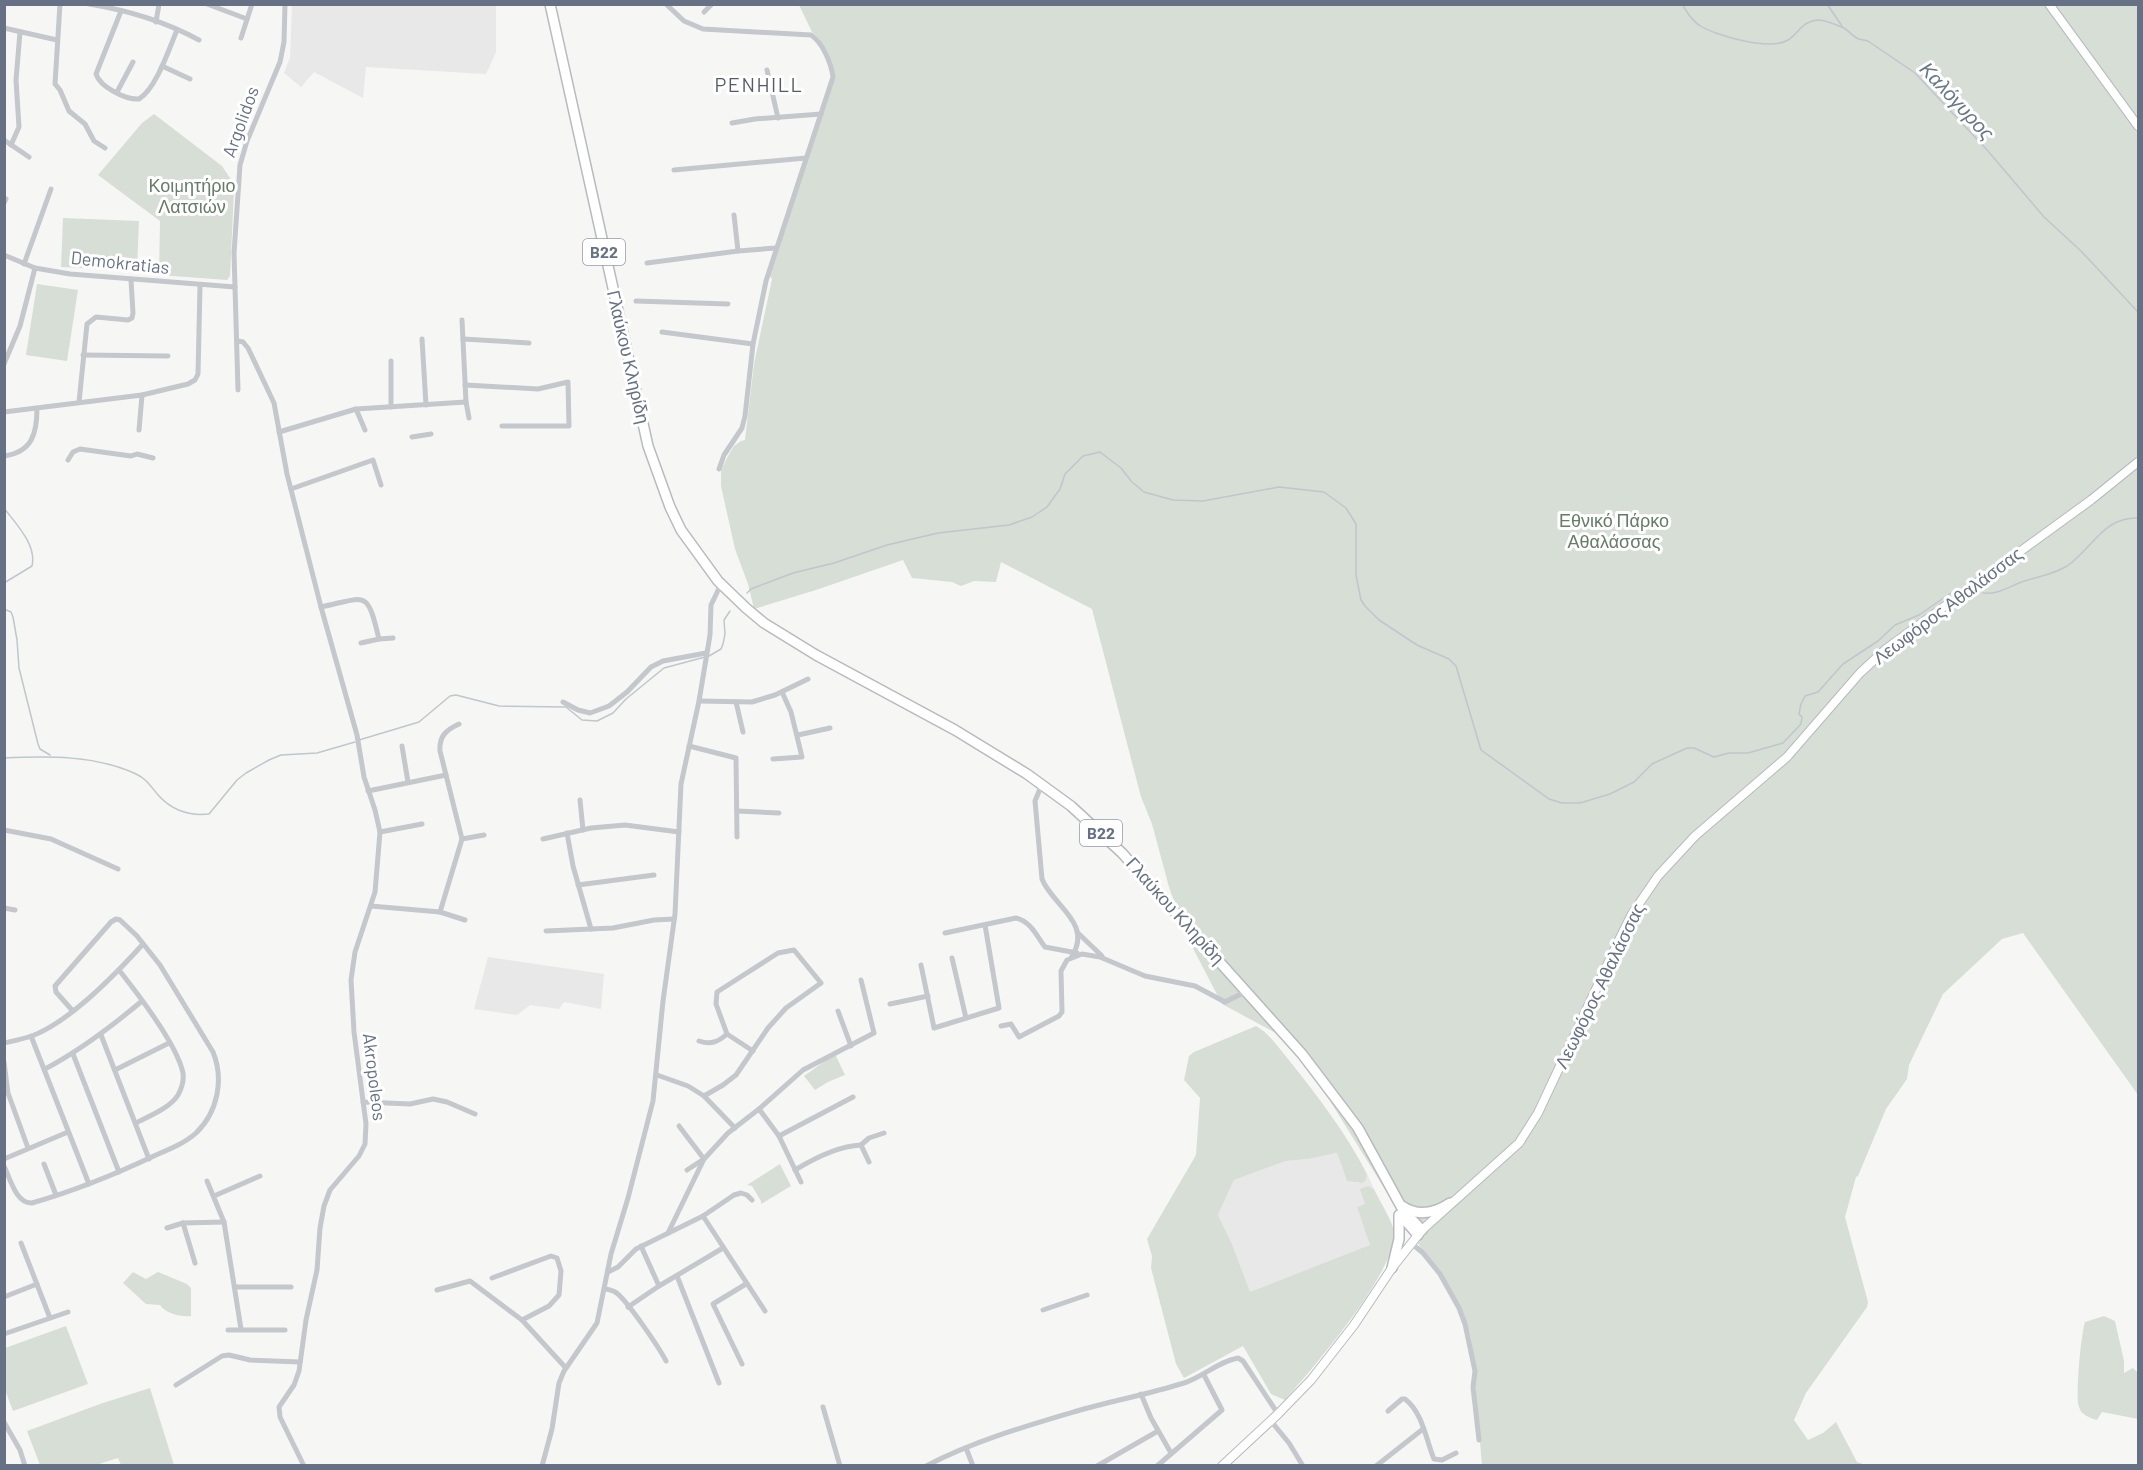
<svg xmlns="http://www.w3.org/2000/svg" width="2143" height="1470" viewBox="0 0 2143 1470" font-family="Barlow,sans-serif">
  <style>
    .built { fill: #e7e8e7 }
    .green { fill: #d7ded5 }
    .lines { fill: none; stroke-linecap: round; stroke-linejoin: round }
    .stream { stroke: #bfc6cd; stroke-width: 1.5 }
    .secondary-casing { stroke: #b6bac0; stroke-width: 10 }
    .primary-casing { stroke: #b7babf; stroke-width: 12 }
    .street { stroke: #c4c7cb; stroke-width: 5 }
    .secondary { stroke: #fff; stroke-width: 8 }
    .primary { stroke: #fff; stroke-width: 9 }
    .labels { text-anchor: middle; stroke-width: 6; stroke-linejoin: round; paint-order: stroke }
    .shield { fill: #fff; stroke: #949caa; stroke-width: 1.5 }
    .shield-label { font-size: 16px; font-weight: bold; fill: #667185 }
    .street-label { font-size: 18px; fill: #667185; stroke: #fff }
    .park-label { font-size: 18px; fill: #657c65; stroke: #fff }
    .neighbourhood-label { font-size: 20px; letter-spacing: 1.5px; fill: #545c6a; stroke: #fff }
    .water-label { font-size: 20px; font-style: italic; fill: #677888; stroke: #fff }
  </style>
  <rect width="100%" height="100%" fill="#f6f7f4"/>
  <g class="built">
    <path d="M292,5h204v47l-10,22 -120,-7 -3,31 -49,-26 -13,15 -17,-14 6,-15z"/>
    <path d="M488,957l116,17 -3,35 -37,-7 -5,7 -29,-4 -13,10 -43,-6z"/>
    <path d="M1337,1153l10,28 12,2 7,-3 1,-6 7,15 -2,-2 -7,17 -8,3 14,38 -121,48 -18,-49 -14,-29 16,-35 52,-19 22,-2z"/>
  </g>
  <g class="green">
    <path d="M799,5h1339v1090l-115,-162 -21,6 -59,55 -34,71 -2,14 -21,30 -28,67 -2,1 -11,40 23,85 -1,5 -61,86 -12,27 14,20 15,-7 13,-11 21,40 9,3h-384l-11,-126 -4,-14 -7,-18 -40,-60 -2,-4 2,-2 -16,-21 -110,-177 -72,-39 -36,-69 -17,-48 -17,-63 -11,-27 -49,-188 -91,-47 -5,20 -22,-1 -13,5 -9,-4 -40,-4 -9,-18 -87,30 -62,19 -6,-25 -13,-35 -14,-63v-16l7,-14 6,-10 7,-5 4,-1 9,-76 18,-85 -3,-4 66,-199 -8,-23 -8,-14 -7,-7z"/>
    <path d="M154,114l68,52 10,15 2,10 -4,85 -3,4 -68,-5 1,-54 -62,-46 44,-52z"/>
    <path d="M63,218l76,3 -2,49 -76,-3z"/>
    <path d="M37,284l41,6 -11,71 -41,-6z"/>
    <path d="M1256,1026c13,7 23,22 32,33 29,36 58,74 79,115l-1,6 -4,3 -15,-2 -10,-28 -29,6 -22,2 -52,19 -16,35 14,29 18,48 120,-47 -13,-38 8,-3 -5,-15 8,-3 6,3c5,11 18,31 20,42 5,38 -83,139 -109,169l-14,-6 -28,-48 -59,32 -8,-14 -25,-96 1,-12 -5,-17 49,-84 4,-57 -16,-18 5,-24 5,-4z"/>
    <path d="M835,1054l10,21 -17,7 -13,8 -11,-14z"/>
    <path d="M780,1164l11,22 -30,18v-3l-9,-15 -5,-1z"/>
    <path d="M133,1272l13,7 12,-7 29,12 4,4v28c-10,1 -25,-2 -31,-11l-14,-1 -23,-21z"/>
    <path d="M2104,1316l11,5 9,40v12l9,-5 5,5v46l-36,-7 -5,8c-7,-2 -16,-5 -18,-13 -4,-10 2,-73 6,-85z"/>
    <path d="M66,1326l22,58 -75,27 -8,-21v-42z"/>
    <path d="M150,1388l24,77h-53l-3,-7 -22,7h-56l-13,-34 73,-27z"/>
  </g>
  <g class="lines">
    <g class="stream">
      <path d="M1682,4c5,8 9,16 17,21 16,11 72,26 89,15 11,-7 14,-19 30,-20 7,0 19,5 26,8 5,3 9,9 15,11 3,1 6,1 9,2l47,32 73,78 56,66 37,34 57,61"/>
      <path d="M1827,4l15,22"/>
      <path d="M4,508c12,16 33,37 28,58l-28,17"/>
      <path d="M747,593l4,-4 42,-16 41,-10 53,-18 51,-12 71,-8 23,-8 15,-10 13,-18 5,-15 18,-18 17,-4 21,16 11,14 12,10 29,8 30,1 76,-14 45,5 22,16 10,16v51l5,25 4,6 14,14 38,25 32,14 7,7 25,84 68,49 13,4h18l30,-9 24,-12 18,-18 35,-16h7l20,9 15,-4h19l35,-10 18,-19 1,-7 -3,-3 2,-10 4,-8 13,-4 25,-28 35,-23 17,-16 24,-10 32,-22"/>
      <path d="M1983,593c13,2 24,-5 36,-10 16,-6 34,-8 48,-17 26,-18 36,-49 71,-48"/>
      <path d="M4,609l7,3 2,5 4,23 2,28 19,76 2,5 10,6"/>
      <path d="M709,656l12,-7 2,-5 2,-10 -1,-14 6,-9"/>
      <path d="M359,740l60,-18 31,-26 6,-1 43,11 67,1 16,13 15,1 16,-8 13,-14 38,-31 41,-11"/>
      <path d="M4,758c43,-2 92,-3 132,16 11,5 15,13 23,22 13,14 31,20 50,18l28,-34 9,-7 23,-13 12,-5 36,-2 38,-11"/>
    </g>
    <g class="secondary-casing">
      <g id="secondary">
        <path d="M2049,4l89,122"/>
        <path d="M1222,1466l56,-52 33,-34 43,-55 38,-57 30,-38 97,-87 19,-30 81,-173 13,-26 26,-38 37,-40 92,-79 73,-84 26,-24 205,-149 47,-38"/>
      </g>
    </g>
    <g class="primary-casing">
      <g id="primary">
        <path d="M550,4l98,442 22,61 11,23 37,51 28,27 18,15 52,32 139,75 72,44 44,32 51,47 180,201 56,74 45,82 19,20"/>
        <path d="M1402,1206c16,11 33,7 48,-3"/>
        <path d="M1403,1218l15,17"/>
        <path d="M1392,1268l7,-29v-24"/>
      </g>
    </g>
    <g class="street">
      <path d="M60,4l-5,80 5,6 9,21 16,13 9,17 11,7"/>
      <path d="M89,4c37,6 77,18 110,36"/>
      <path d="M207,4l40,15"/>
      <path d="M666,4l18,17 19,8 108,6c12,8 20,28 22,42l-67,204 -13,63 -8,72 -3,12 -18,27 -5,14"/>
      <path d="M121,11l-25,63c4,13 30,26 43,25 17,-10 30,-50 38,-69"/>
      <path d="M704,12l8,-8"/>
      <path d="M156,22l3,-18"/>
      <path d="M4,28l53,12"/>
      <path d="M241,38l11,-34"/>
      <path d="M162,66l28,13"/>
      <path d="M767,70l11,48"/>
      <path d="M117,92l16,-30"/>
      <path d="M732,123l23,-4 66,-5"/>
      <path d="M4,140l25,17"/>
      <path d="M11,145l8,-18 -3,-47 4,-48"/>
      <path d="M674,170l132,-12"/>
      <path d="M4,198l2,1 -2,4"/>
      <path d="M734,215l4,36"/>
      <path d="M4,255l31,13 35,6 165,13"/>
      <path d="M647,263l91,-12 38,-3"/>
      <path d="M24,264l27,-75"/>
      <path d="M636,301l92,3"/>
      <path d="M462,320l4,82 3,16"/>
      <path d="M662,332l91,12"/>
      <path d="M422,339l4,66"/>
      <path d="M463,339l66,4"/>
      <path d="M238,341l5,1 5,6 26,55 13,71 34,133 36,128 7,42 11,33 5,22 -5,60 -20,60 -4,28 3,52 12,92 -1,20 -6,12 -29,34 -6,16 -4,22 -3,42 -11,50 -7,51 -5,14 -15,22 1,10 24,49"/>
      <path d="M83,355l85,1"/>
      <path d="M391,361v46"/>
      <path d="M4,364l16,-38 15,-58"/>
      <path d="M465,385l73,4 30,-7 1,44h-67"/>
      <path d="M238,390l-4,-137 6,-88 7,-24 33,-79 4,-20 1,-38"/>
      <path d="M79,402l8,-78 9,-7 32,3 4,-2 1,-5 -2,-33"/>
      <path d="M356,409l9,21"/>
      <path d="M4,412l138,-17 46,-11 7,-4 3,-6 2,-88"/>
      <path d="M139,430l3,-35"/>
      <path d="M279,432l77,-23 110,-7"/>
      <path d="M412,437l19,-3"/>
      <path d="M4,456c28,-4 33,-22 33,-48"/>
      <path d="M68,460l5,-8 7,-3 51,7 6,-2 16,4"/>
      <path d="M291,489l82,-29 8,25"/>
      <path d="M321,607c46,-10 46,-18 58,32"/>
      <path d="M361,643l18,-4 14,-1"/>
      <path d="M699,701l53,1 23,-7 33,-16"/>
      <path d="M563,702l15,8 12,3 19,-7 18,-14 24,-25 12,-6 43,-8"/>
      <path d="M736,702l7,30"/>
      <path d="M798,735l32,-7"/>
      <path d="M402,746l6,36"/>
      <path d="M689,746l47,12 1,79"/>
      <path d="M773,759l29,-2 -11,-45 -9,-20"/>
      <path d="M1042,784l-7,17 7,78c10,26 51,44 30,77"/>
      <path d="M368,791l78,-16"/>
      <path d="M580,800l3,30"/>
      <path d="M737,811l42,2"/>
      <path d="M4,830l47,9 67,30"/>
      <path d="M380,832l42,-8"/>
      <path d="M567,833l6,33 18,63"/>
      <path d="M462,839l22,-4"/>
      <path d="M543,839l48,-11 34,-3 54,7"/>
      <path d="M578,885l76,-10"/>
      <path d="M371,906l69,6 25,8"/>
      <path d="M4,908l11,2"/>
      <path d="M440,912l22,-73 -22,-88c-1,-15 6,-21 19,-27"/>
      <path d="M546,931l67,-3 41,-8 20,-1"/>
      <path d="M945,933l71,-15c15,4 20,17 29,29l32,6"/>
      <path d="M1078,933l24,23"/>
      <path d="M952,958l14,60"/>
      <path d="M921,965l13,63 65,-20 -14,-83"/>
      <path d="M119,970c19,24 58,74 64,103 1,8 -1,15 -5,22 -8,13 -29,21 -42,28"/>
      <path d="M890,1004l38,-8"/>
      <path d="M838,1011l13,35"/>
      <path d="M1001,1026l10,-2 8,13 40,-21 3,-4 -1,-41 6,-11 15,-6 18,3 45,19 50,10 30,16 22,-11"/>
      <path d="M101,1035l48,124"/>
      <path d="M31,1036l58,148"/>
      <path d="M699,1041c12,4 19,1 28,-7l26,17"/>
      <path d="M4,1043c9,-2 19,-4 28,-7 39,-15 83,-61 111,-92"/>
      <path d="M73,1054l46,118"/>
      <path d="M4,1062l4,31 20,55"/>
      <path d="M45,1069c36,-19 66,-42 97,-68"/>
      <path d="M115,1070l54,-27"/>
      <path d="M657,1075l31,11 16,10 31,32"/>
      <path d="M704,1096l19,-11 13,-10 32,-47 18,-20 35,-25 -27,-33 -16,3 -61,39 -1,12 11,30"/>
      <path d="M363,1102l47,2 23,-5 14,3 28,12"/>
      <path d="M759,1109l20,27 22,46"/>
      <path d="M779,1136l74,-39"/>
      <path d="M861,1145l8,-7 15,-5"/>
      <path d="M4,1159l64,-27"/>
      <path d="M44,1164l12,31"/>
      <path d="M4,1166c6,12 12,38 28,37 42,-12 84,-29 124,-48 14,-6 29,-12 40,-22 22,-21 28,-54 17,-81l-53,-87 -23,-29 -17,-16 -4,-1 -5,3 -56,64 1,6 16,18"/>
      <path d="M687,1170l17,-11 24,-26 31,-24 44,-39 71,-37 -13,-53"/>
      <path d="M795,1170c18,-11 44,-24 66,-25l8,17"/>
      <path d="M207,1181l17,41 17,107"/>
      <path d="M214,1196l46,-20"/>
      <path d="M703,1216l62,95"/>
      <path d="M183,1223l12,40"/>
      <path d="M167,1228l16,-5 41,-1"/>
      <path d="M668,1233l36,-74 -25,-33"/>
      <path d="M21,1243l29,75"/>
      <path d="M1411,1243l12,10 17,21 19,34 6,16 10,47 -2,16 6,53"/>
      <path d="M641,1246l18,40"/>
      <path d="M608,1272l10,-5 18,-18 67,-33 31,-21 7,-2 6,2 5,5"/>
      <path d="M677,1276l42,107"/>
      <path d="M492,1278l59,-22 6,2 4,13 -2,24 -10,11 -27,14"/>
      <path d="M235,1287h56"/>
      <path d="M605,1289c2,0 9,2 10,3 10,5 45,57 51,69"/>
      <path d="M437,1290l33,-9 52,39 43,47"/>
      <path d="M4,1297l33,-13"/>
      <path d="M628,1307l31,-21 64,-38"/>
      <path d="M1043,1310l44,-15"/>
      <path d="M228,1330h57"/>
      <path d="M4,1334l64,-22"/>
      <path d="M742,1364l-29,-60 33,-20"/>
      <path d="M176,1385l46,-29 7,-1 21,5 50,2"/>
      <path d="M1141,1394l10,24 20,35"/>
      <path d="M823,1407l17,59"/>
      <path d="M1388,1411l14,-12h3c18,14 21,41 29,60l8,1 14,-7"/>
      <path d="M1271,1421l18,22 14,23"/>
      <path d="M4,1422l16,28 5,16"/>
      <path d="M966,1448l7,18"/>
      <path d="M542,1466l10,-37 7,-46 5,-12 33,-48 14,-69 17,-56 25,-97 10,-100 12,-87 6,-130 18,-83 11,-66 1,-30 11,-23"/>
      <path d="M926,1466c48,-25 100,-40 151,-55 35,-10 72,-17 107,-28 19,-6 35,-22 54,-25l5,3 35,53"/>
      <path d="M1097,1466l61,-35"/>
      <path d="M1157,1466l65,-56 -18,-35"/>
      <path d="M1376,1466l47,-37"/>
    </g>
    <use href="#secondary" class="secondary"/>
    <use href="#primary" class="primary"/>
  </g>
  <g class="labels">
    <g class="shield">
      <rect x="583" y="239" width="42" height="26" rx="4.5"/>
      <rect x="1080" y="820" width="42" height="26" rx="4.5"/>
    </g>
    <g class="shield-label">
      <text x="604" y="258">B22</text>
      <text x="1101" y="839">B22</text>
    </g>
    <g class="street-label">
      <text transform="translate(241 122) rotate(-70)" y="6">Argolidos</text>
      <text transform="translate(120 263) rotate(6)" y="6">Demokratias</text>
      <text transform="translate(628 357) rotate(77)" y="6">Γλαύκου Κληρίδη</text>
      <text transform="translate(1948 606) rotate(-37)" y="6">Λεωφόρος Αθαλάσσας</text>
      <text transform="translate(1175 911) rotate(48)" y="6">Γλαύκου Κληρίδη</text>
      <text transform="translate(1600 986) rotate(-64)" y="6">Λεωφόρος Αθαλάσσας</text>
      <text transform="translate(374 1077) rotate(83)" y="6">Akropoleos</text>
    </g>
    <g class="park-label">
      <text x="192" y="192">Κοιμητήριο<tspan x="192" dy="21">Λατσιών</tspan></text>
      <text x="1614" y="527">Εθνικό Πάρκο<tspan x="1614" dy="21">Αθαλάσσας</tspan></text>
    </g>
    <g class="neighbourhood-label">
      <text x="759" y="92">PENHILL</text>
    </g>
    <g class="water-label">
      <text transform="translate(1957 101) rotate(47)" y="7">Καλόγυρος</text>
    </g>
  </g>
  <rect width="2143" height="1470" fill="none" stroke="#667185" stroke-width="12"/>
</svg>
